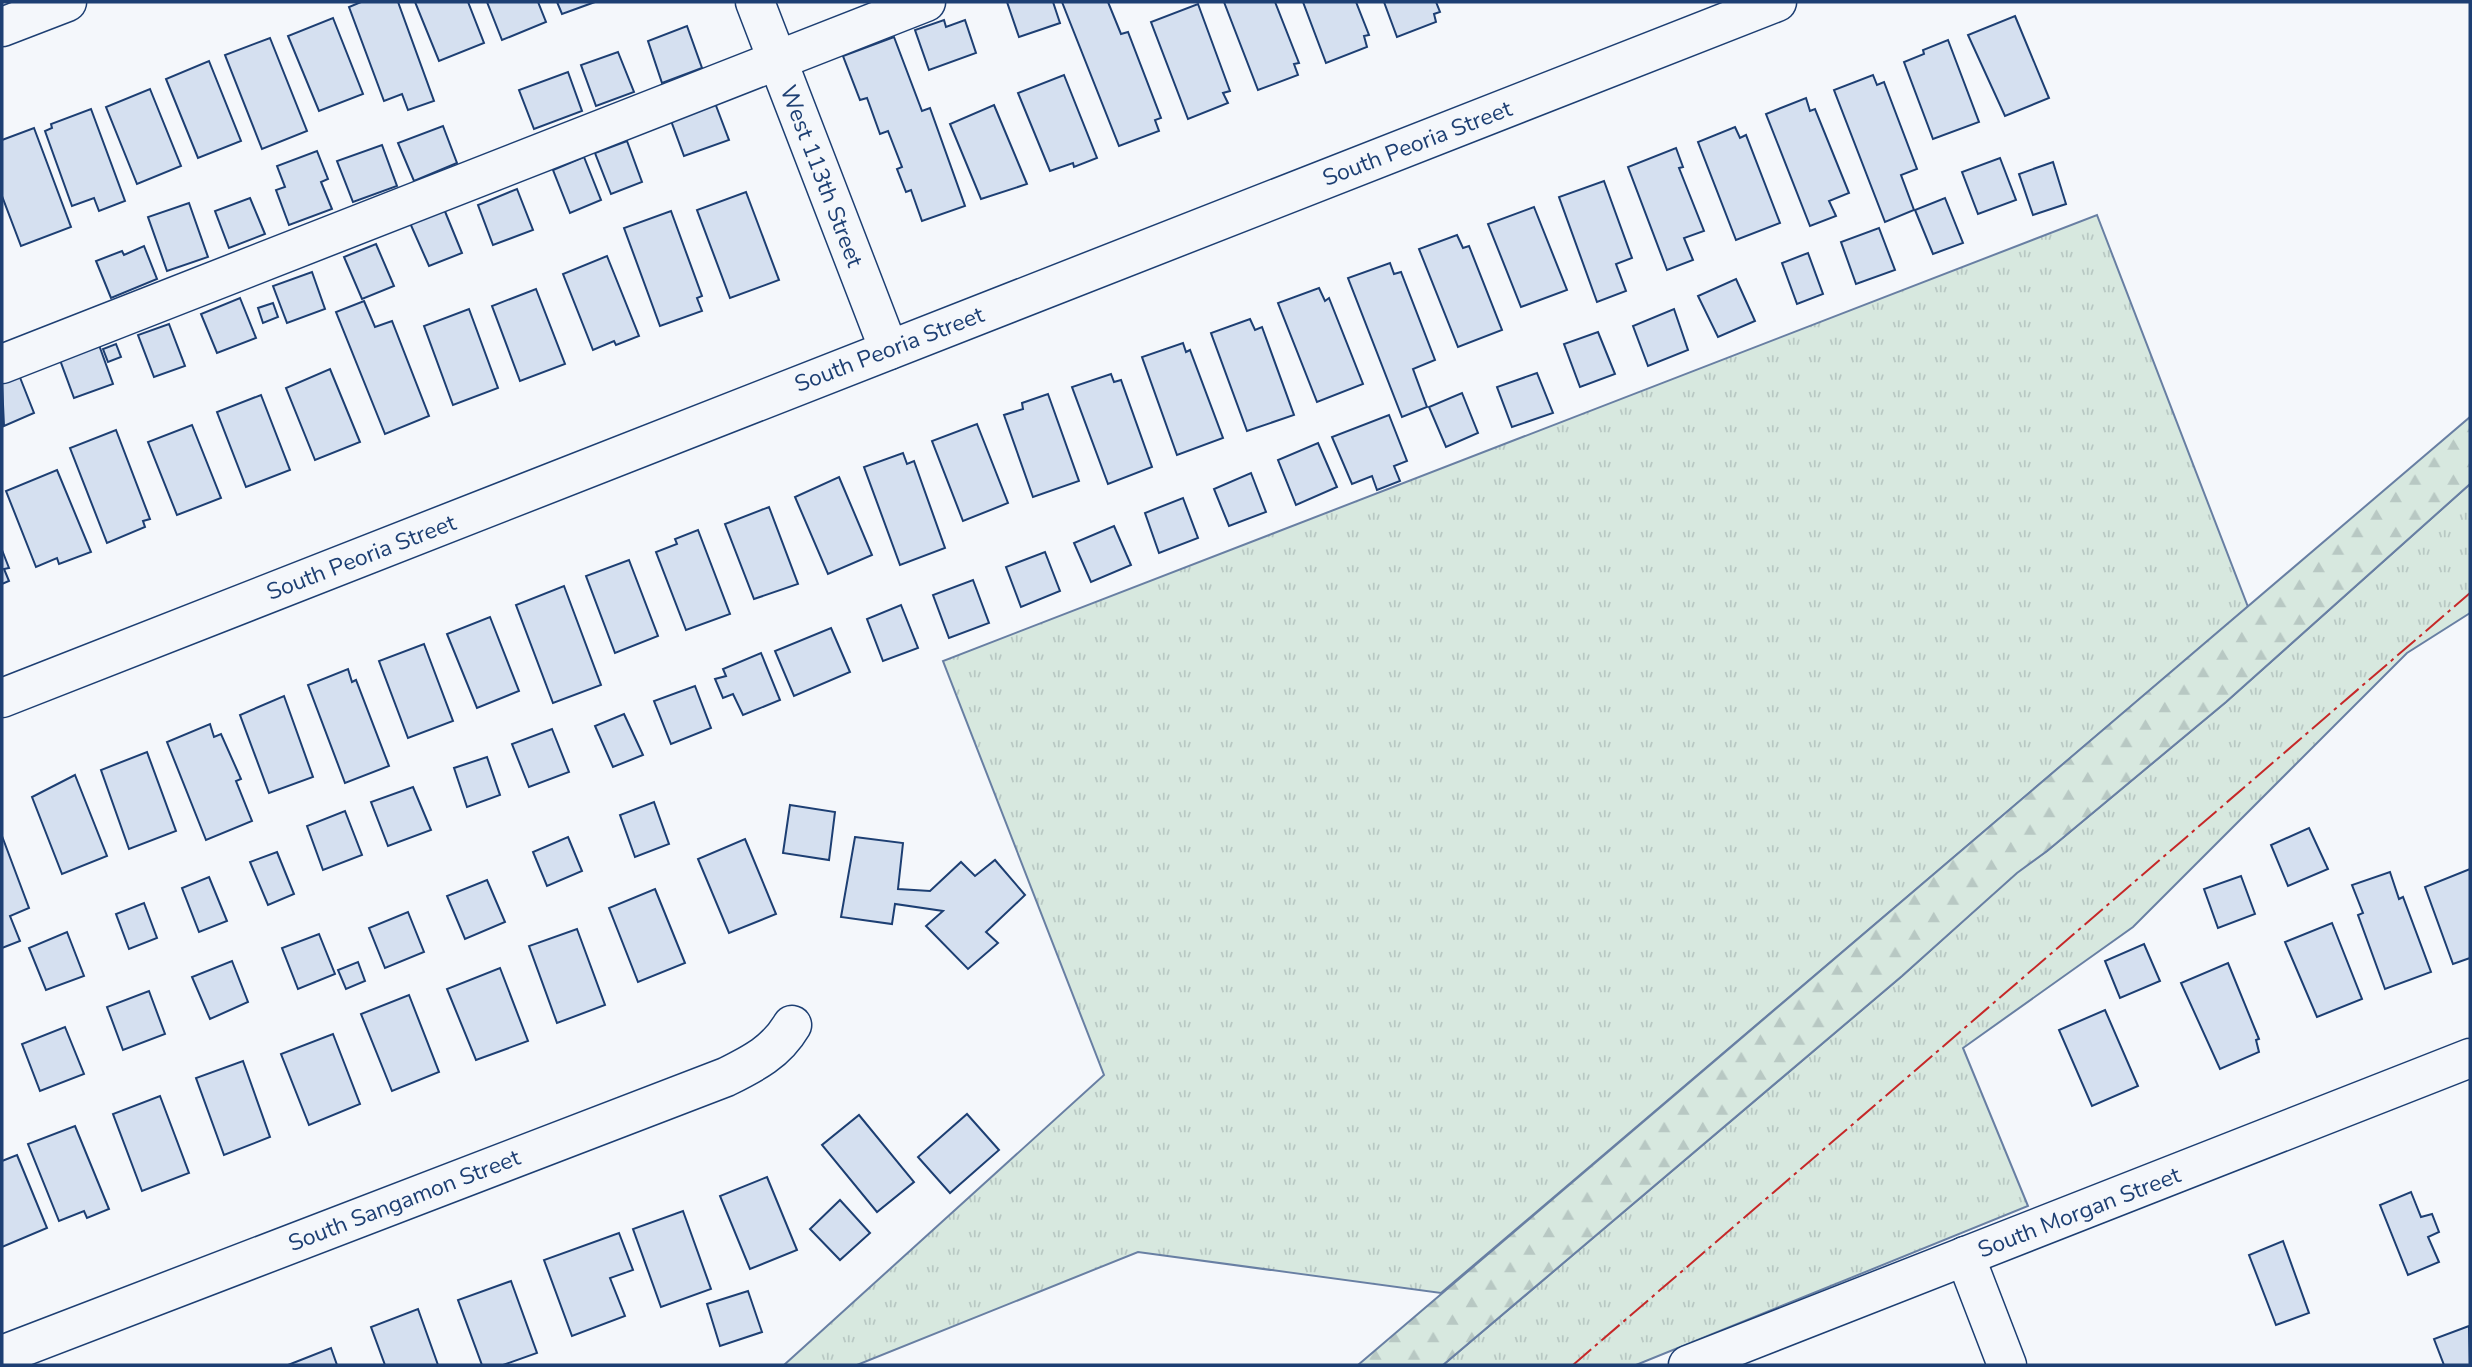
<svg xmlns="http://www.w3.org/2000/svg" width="2472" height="1367" viewBox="0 0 2472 1367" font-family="'Nunito Sans',sans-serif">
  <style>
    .grass { fill: url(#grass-tufts); stroke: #687fa3; stroke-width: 2 }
    .forest { fill: url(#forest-firs); stroke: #687fa3; stroke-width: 2 }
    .building { fill: #d5e0f0; stroke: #1d3f73; stroke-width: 2 }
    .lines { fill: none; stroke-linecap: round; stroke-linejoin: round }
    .minor-casing { stroke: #1d3f73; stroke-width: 41 }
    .minor { stroke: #f4f7fb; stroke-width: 38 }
    .power { stroke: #c62828; stroke-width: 2; stroke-dasharray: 24 5 3.5 5; stroke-linecap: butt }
    .labels { text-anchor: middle; stroke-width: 5; stroke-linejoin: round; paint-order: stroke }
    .street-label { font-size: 23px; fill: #1d3f73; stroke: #f4f7fb }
  </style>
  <defs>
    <pattern id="grass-tufts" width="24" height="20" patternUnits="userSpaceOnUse" patternTransform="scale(1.75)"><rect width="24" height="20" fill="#d7e8df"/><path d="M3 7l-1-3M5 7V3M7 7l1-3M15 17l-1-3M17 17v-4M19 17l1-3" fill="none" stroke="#b8c8c3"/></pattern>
    <pattern id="forest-firs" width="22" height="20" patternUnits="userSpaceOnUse" patternTransform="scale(1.75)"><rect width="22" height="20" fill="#d7e8df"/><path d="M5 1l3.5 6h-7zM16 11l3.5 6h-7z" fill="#b8c8c3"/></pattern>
  </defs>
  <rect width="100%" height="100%" fill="#f4f7fb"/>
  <g class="grass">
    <path d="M2097,215l151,392 -807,686 -303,-41 -281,113h-73l320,-290 -161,-414z"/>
    <path d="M2470,484v129l-63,40 -274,274 -170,121 65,158 -392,159h-193l459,-389 115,-104 30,-21 179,-149z"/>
  </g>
  <path class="forest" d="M2470,417v67l-244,218 -179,149 -30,22 -115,103 -459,389h-85z"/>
  <g class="building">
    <path d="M361,2h37l36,99 -26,9 -6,-16 -18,7 -35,-94z"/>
    <path d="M415,2h53l16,41 -45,18z"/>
    <path d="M487,2h51l8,20 -44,18z"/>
    <path d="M557,2h38l-33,12z"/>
    <path d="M1007,2h46l7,21 -41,14z"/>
    <path d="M1062,2h46l13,32 7,-2 33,86 -6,2 4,11 -40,15z"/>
    <path d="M1224,2h51l24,61 -5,1 4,11 -40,15z"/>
    <path d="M1303,2h53l13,33 -5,1 3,11 -41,16z"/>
    <path d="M1384,2h52l4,10 -6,2 2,8 -39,15z"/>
    <path d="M1198,4l32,87 -7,2 5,10 -40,16 -37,-97z"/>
    <path d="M2015,16l34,82 -44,18 -37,-81z"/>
    <path d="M333,18l30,76 -44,17 -31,-75z"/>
    <path d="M944,20l2,7 19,-7 11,33 -47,17 -14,-40z"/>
    <path d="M687,26l15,42 -40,15 -14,-42z"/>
    <path d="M894,37l28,74 8,-3 35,98 -43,15 -11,-31 -5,2 -9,-23 5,-2 -14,-36 -8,3 -13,-36 -7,2 -17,-44z"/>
    <path d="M270,38l37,93 -45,18 -37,-94z"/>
    <path d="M1948,40l31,82 -46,17 -29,-77 20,-8 -1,-4z"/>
    <path d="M618,52l16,40 -38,14 -15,-41z"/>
    <path d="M209,61l32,80 -43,17 -32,-79z"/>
    <path d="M568,72l14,39 -48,18 -15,-39z"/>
    <path d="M1064,75l33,83 -23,9 -1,-4 -23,8 -32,-78z"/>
    <path d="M1873,75l4,10 7,-3 33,87 -16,6 13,35 -29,12 -51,-132z"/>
    <path d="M150,89l31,77 -44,18 -31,-77z"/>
    <path d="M1806,98l4,13 5,-2 34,84 -20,8 7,15 -26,10 -44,-112z"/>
    <path d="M715,103l14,37 -45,16 -14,-38z"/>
    <path d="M994,105l33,79 -46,15 -31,-75z"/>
    <path d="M91,109l34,92 -26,10 -5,-13 -22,8 -27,-75 7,-3 -1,-4z"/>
    <path d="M443,126l14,37 -43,18 -16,-38z"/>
    <path d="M1735,127l5,11 6,-3 34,88 -44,17 -38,-98z"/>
    <path d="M34,128l37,99 -50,19 -19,-50v-56z"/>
    <path d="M627,141l15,41 -31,12 -16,-41z"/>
    <path d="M382,145l15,41 -44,16 -16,-41z"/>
    <path d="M1676,148l7,19 -4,1 25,63 -20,7 9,22 -26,10 -39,-103z"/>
    <path d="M317,151l11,28 -7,3 11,27 -43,16 -13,-35 9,-3 -8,-21z"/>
    <path d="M584,157l17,43 -31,13 -17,-43z"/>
    <path d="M2000,158l16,42 -38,14 -16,-42z"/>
    <path d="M2053,162l13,42 -33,11 -14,-41z"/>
    <path d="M1604,181l28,77 -16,6 10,27 -29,11 -38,-105z"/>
    <path d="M517,189l16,41 -40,15 -15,-40z"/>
    <path d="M746,192l33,88 -49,18 -33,-88z"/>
    <path d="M250,198l15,36 -36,14 -14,-37z"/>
    <path d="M1945,198l18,45 -30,11 -18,-44z"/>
    <path d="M189,203l19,54 -41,14 -19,-54z"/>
    <path d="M1534,207l33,83 -46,17 -33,-83z"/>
    <path d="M444,209l18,44 -33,13 -19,-43z"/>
    <path d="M671,211l31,85 -5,2 5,13 -42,15 -36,-98z"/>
    <path d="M1879,228l16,42 -39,14 -15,-42z"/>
    <path d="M1457,235l6,13 6,-2 33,84 -44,17 -39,-98z"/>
    <path d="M376,244l18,42 -32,13 -18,-42z"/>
    <path d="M144,246l13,33 -46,19 -15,-37 26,-10 2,4z"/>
    <path d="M1808,253l15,41 -26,10 -15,-41z"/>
    <path d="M607,256l32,80 -23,9 -2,-4 -21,9 -30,-76z"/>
    <path d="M1390,263l4,11 7,-2 34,88 -22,9 14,38 -25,10 -54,-139z"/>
    <path d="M312,272l13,37 -38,14 -14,-37z"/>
    <path d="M1736,279l19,42 -37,16 -20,-41z"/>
    <path d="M1319,288l6,13 4,-3 34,86 -46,18 -39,-99z"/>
    <path d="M536,289l29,75 -45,17 -28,-75z"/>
    <path d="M240,298l16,40 -39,15 -16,-39z"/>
    <path d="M364,301l11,26 17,-6 37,95 -44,18 -49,-122z"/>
    <path d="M273,303l5,14 -15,6 -5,-15z"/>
    <path d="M469,309l29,79 -45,17 -29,-79z"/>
    <path d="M1674,309l14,41 -40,16 -15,-40z"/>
    <path d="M1250,319l5,11 7,-3 32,88 -47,16 -36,-98z"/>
    <path d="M169,324l16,42 -31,11 -16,-42z"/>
    <path d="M1598,332l17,42 -35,13 -16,-43z"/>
    <path d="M1183,343l3,9 4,-2 33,88 -46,17 -35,-98z"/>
    <path d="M116,344l5,13 -13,5 -5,-13z"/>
    <path d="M99,345l14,39 -39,14 -14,-38z"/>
    <path d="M330,369l30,73 -45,18 -29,-72z"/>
    <path d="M1537,373l16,40 -41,14 -15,-40z"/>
    <path d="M1111,374l3,8 7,-2 31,87 -44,17 -36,-97z"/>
    <path d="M19,375l15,38 -30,13 -2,-43z"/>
    <path d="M1462,393l16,40 -32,14 -17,-40z"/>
    <path d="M1048,394l31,87 -46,16 -29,-82 19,-6 -1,-6z"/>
    <path d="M261,395l29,75 -44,17 -29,-75z"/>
    <path d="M1389,415l18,46 -13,5 6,15 -23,9 -5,-14 -20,8 -20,-47z"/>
    <path d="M977,424l31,79 -45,18 -31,-80z"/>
    <path d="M192,425l29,73 -44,17 -29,-73z"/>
    <path d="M116,430l34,89 -7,2 2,6 -38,16 -37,-95z"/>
    <path d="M1318,443l19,44 -41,18 -18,-45z"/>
    <path d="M903,453l4,11 7,-3 31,87 -45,17 -36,-98z"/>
    <path d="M57,470l34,82 -32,12 -2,-6 -21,9 -30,-76z"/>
    <path d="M1251,473l15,39 -37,14 -15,-37z"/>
    <path d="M839,477l33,78 -44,19 -33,-77z"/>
    <path d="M1183,498l15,40 -39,15 -14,-40z"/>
    <path d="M769,507l29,77 -44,15 -29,-75z"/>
    <path d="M1114,526l17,39 -40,17 -17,-39z"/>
    <path d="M698,530l32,84 -44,16 -30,-78 21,-8 -2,-5z"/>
    <path d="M2,550l7,18 -5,1 5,12 -7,3z"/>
    <path d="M1045,552l15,39 -39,16 -15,-40z"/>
    <path d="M629,560l29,76 -43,17 -29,-77z"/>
    <path d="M973,580l16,43 -40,15 -16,-43z"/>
    <path d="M564,586l37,99 -48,18 -37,-98z"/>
    <path d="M901,605l17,43 -35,13 -16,-42z"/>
    <path d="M490,617l29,74 -42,17 -30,-74z"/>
    <path d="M831,628l19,44 -56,24 -19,-45z"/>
    <path d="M424,644l29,77 -45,17 -29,-77z"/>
    <path d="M761,653l19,47 -37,15 -10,-21 -10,4 -8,-19 11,-3 -3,-7z"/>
    <path d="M348,669l4,13 4,-2 33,86 -44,17 -37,-98z"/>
    <path d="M695,686l16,42 -40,16 -17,-43z"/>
    <path d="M284,696l29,81 -44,16 -29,-78z"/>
    <path d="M624,714l19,41 -30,12 -18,-41z"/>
    <path d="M210,724l4,13 7,-3 20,45 -5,2 16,40 -46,19 -39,-98z"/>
    <path d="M552,729l17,43 -40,15 -17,-43z"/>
    <path d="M147,752l29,79 -47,18 -28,-79z"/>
    <path d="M487,757l13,38 -33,12 -13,-39z"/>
    <path d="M75,775l32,81 -45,18 -30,-77z"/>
    <path d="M413,787l18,43 -43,16 -17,-44z"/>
    <path d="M654,802l15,42 -34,13 -15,-42z"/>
    <path d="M790,805l45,7 -6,48 -46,-7z"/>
    <path d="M345,811l17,44 -39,15 -16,-44z"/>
    <path d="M2309,828l19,41 -40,17 -17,-41z"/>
    <path d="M2,836l27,72 -19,8 10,25 -18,7z"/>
    <path d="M568,837l14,34 -35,15 -14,-34z"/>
    <path d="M855,837l48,6 -5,46 32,2 31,-29 14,14 20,-16 30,35 -39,37 12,11 -30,26 -42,-43 17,-15 -48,-7 -3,20 -51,-7z"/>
    <path d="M745,839l31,75 -47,19 -31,-74z"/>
    <path d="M277,852l17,42 -26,11 -18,-43z"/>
    <path d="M2470,869v89l-17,6 -28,-77z"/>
    <path d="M2390,872l9,27 4,-2 28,75 -46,17 -27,-74 5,-2 -11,-28z"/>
    <path d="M2241,876l14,38 -37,14 -14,-39z"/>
    <path d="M209,877l18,44 -28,11 -17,-44z"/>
    <path d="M487,880l18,42 -40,17 -18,-43z"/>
    <path d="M655,889l30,74 -47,19 -29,-74z"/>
    <path d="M144,903l13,35 -28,11 -13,-35z"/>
    <path d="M408,912l16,40 -39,16 -16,-40z"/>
    <path d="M2332,923l30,76 -45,18 -32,-75z"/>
    <path d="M577,929l28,76 -48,18 -28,-77z"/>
    <path d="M67,932l17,44 -38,14 -17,-42z"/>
    <path d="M319,934l16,40 -37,15 -16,-41z"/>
    <path d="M2144,944l16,37 -40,17 -15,-37z"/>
    <path d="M232,961l16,41 -38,17 -18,-42z"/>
    <path d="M358,962l7,19 -19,8 -8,-19z"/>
    <path d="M2228,963l31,76 -3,1 3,12 -39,17 -39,-86z"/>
    <path d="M500,968l28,73 -52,19 -29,-71z"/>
    <path d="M149,991l16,43 -42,16 -16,-43z"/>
    <path d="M409,995l30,77 -47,19 -31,-77z"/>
    <path d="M2105,1010l33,76 -46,20 -33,-76z"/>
    <path d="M65,1027l19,47 -44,17 -18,-47z"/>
    <path d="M333,1034l27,70 -51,21 -28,-71z"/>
    <path d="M243,1061l27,76 -46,18 -28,-77z"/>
    <path d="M160,1096l29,77 -47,18 -29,-77z"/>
    <path d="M967,1114l32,36 -49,43 -32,-36z"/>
    <path d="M859,1115l55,67 -37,30 -55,-67z"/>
    <path d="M75,1126l34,83 -22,9 -3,-7 -25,10 -31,-77z"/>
    <path d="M17,1155l30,73 -45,19v-86z"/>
    <path d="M767,1177l30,73 -47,19 -30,-73z"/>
    <path d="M2411,1192l10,25 11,-3 7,18 -11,5 11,25 -31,13 -28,-70z"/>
    <path d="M840,1200l30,33 -30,27 -30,-31z"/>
    <path d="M683,1211l28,78 -50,18 -28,-78z"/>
    <path d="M619,1233l14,37 -23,8 15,38 -53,20 -28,-76z"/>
    <path d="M2283,1241l26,72 -33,12 -27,-70z"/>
    <path d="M511,1281l26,72 -34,12h-21l-24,-65z"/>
    <path d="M748,1291l14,41 -42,14 -13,-42z"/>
    <path d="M418,1309l20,56h-53l-14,-38z"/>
    <path d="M2469,1326l1,39h-26l-10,-26z"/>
    <path d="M331,1348l6,17h-49z"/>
  </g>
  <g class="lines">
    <g class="minor-casing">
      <g id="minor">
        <path d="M755,2l134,348"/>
        <path d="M2,27l65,-25"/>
        <path d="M2,364l924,-362"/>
        <path d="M2,698l1775,-696"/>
        <path d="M1965,1256l42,109"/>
        <path d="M2,1355l724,-278c28,-14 50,-25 66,-52"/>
        <path d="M1688,1365l782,-307"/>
      </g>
    </g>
    <use href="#minor" class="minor"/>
    <path class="power" d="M1573,1365l897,-772"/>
  </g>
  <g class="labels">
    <g class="street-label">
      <text transform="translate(1417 143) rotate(-21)" y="8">South Peoria Street</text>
      <text transform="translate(822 176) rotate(69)" y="8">West 113th Street</text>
      <text transform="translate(889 349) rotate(-21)" y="8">South Peoria Street</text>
      <text transform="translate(361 557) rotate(-21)" y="8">South Peoria Street</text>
      <text transform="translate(404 1200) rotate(-21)" y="8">South Sangamon Street</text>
      <text transform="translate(2079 1212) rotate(-21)" y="8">South Morgan Street</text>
    </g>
  </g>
  <rect width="2472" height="1367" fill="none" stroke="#1d3f73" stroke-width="7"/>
</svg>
